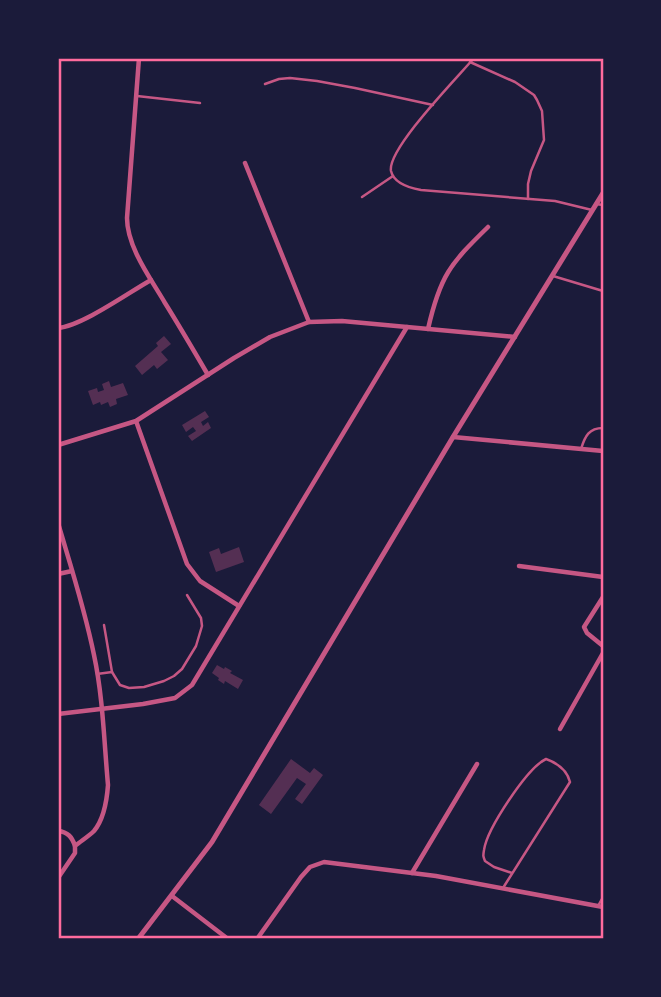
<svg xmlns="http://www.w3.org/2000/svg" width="661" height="997" viewBox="0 0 661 997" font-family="Figtree,sans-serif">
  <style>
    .building { fill: #542f53 }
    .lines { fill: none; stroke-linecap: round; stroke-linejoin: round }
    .service { stroke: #c65784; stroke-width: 2.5 }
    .minor { stroke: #c65784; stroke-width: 4.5 }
    .tertiary { stroke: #c65784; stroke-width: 5 }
    .neatline { fill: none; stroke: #ff6b9d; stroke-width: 2.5 }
  </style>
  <rect width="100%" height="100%" fill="#1b1b3a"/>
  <g class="building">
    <path d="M164,336l7,8 -10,8 7,8 -11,9 -3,-4 -12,10 -7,-9 23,-20 -2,-3z"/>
    <path d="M109,381l2,6 12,-4 5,12 -12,4 1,5 -7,3 -2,-5 -7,3 -1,-3 -7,3 -5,-14 9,-3 1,4 6,-2 -2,-6z"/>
    <path d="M205,411l4,6 -8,5 2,4 5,-4 3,6 -19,13 -4,-5 8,-5 -3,-4 -7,5 -4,-7z"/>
    <path d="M239,547l5,15 -28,10 -7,-20 10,-4 2,6z"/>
    <path d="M217,665l7,4 1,-2 7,4 -2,2 13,7 -5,9 -13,-8 -1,3 -6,-4 1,-2 -7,-5z"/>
    <path d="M291,759l19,14 4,-5 9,7 -21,29 -7,-5 11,-15 -9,-6 -26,36 -12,-9z"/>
  </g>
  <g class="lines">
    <g class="service">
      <path d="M474,58c-16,19 -87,91 -83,113 3,13 19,17 30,19l134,11 37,9"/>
      <path d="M587,58l16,2"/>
      <path d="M470,62l45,20 19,13 3,5 5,11 2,29 -13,31 -3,13v15"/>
      <path d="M265,84l14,-5 11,-1 27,3 38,7 78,17"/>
      <path d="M137,96l63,7"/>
      <path d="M362,197l31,-21"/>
      <path d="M596,204l7,1"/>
      <path d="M553,276l50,15"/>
      <path d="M581,449c4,-13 8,-21 22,-21"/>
      <path d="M104,625l8,47"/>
      <path d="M97,674l15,-2 8,13 9,3 15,-1 20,-6 10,-5 8,-7 14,-23 6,-20 -1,-8 -14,-23"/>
      <path d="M503,888l67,-106c-3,-12 -13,-19 -24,-23 -19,9 -59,70 -62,91 -1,6 -1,6 1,11l9,6 18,6"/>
      <path d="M598,906l5,-9"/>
    </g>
    <g class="minor">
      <path d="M139,58l-12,160c0,29 24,61 38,85 15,24 29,48 43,72"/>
      <path d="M245,163l64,159"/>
      <path d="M58,328c24,-2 70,-35 93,-48"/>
      <path d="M428,329c12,-53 22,-65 60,-102"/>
      <path d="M136,421l51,143 13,17 39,25"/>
      <path d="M453,437l150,14"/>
      <path d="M58,445l78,-24 98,-63 36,-21 39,-15 33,-1 173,16"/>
      <path d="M58,523c13,44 27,87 36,132 9,42 10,86 14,130 -1,14 -4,34 -14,46 -5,5 -13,10 -19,15v7l-17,25"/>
      <path d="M519,566l84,11"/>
      <path d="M58,574l14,-3"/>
      <path d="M603,597l-19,30 3,6 16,13"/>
      <path d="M58,714l85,-10 32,-6 17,-13 215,-358"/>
      <path d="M560,729l43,-76"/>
      <path d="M58,831c10,1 14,6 17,15"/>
      <path d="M412,873l65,-109"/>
      <path d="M172,896l56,43"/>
      <path d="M257,939l44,-62 9,-10 14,-5 112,14 167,31"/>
    </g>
    <path class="tertiary" d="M138,939l74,-97 241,-405 150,-244"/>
  </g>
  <rect width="661" height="997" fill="none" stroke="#1b1b3a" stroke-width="119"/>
  <rect x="60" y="60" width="542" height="877" class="neatline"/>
</svg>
